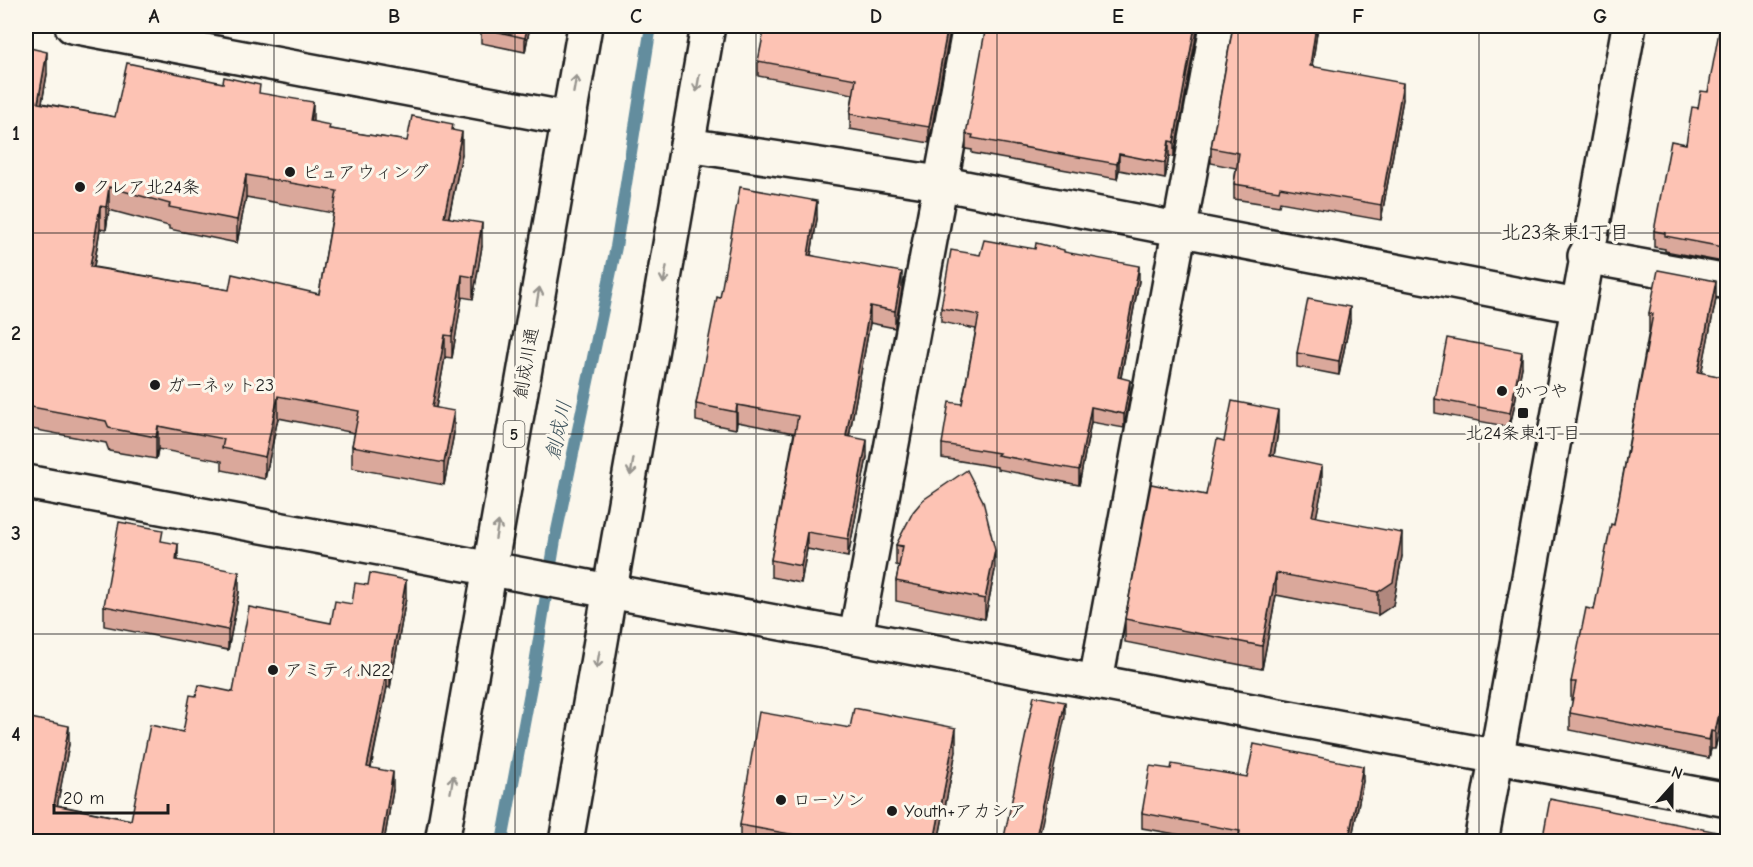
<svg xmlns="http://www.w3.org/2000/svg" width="1753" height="867" viewBox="0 0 1753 867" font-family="'Comic Neue','Klee One',sans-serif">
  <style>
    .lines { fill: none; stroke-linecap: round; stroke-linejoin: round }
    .stream { stroke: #638d9e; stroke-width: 12 }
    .street-casing { stroke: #1c1c1c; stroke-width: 38 }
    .secondary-casing { stroke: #1c1c1c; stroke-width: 38 }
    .highway-casing { stroke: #1c1c1c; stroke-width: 38 }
    .street { stroke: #fbf7ec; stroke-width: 33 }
    .secondary { stroke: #fbf7ec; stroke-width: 33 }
    .highway { stroke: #fbf7ec; stroke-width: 33 }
    .wall { fill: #daa89b; stroke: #1c1c1c; stroke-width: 1.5; fill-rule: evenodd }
    .shaded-wall { fill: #b1887e; stroke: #1c1c1c; stroke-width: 1.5 }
    .building { fill: #fdc3b4; stroke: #1c1c1c; stroke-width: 1.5; fill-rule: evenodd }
    .oneway { stroke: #97948e }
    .grid { fill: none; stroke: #1c1c1c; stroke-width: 1.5; stroke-opacity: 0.55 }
    .poi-dot { fill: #1c1c1c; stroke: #fbf7ec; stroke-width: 2 }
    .labels { text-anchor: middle; stroke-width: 6; stroke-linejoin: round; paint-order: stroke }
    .shield { fill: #fbf7ec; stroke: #5f5e5a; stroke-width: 1.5 }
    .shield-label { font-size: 16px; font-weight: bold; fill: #1c1c1c }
    .poi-label { font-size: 18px; fill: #1c1c1c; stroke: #fbf7ec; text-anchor: start }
    .street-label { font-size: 18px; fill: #1c1c1c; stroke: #fbf7ec }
    .neighbourhood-label { font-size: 20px; fill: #1c1c1c; stroke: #fbf7ec }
    .water-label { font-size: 20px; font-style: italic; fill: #3f545d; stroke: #fbf7ec }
    .neatline { fill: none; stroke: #1c1c1c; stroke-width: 2 }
    .grid-label { font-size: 20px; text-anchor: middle; font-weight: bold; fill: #1c1c1c }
  </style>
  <rect width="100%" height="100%" fill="#fbf7ec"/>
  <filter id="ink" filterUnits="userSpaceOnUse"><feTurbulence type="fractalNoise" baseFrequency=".0167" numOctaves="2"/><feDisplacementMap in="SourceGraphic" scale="12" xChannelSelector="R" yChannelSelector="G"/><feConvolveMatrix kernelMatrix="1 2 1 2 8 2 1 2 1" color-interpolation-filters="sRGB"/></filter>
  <g filter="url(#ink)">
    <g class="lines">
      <path class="stream" d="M502,842l31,-166 22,-136 61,-293 35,-221"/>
      <g class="street-casing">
        <g id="street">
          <path d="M72,26l497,93"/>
          <path d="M687,145l252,38 638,123"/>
          <path d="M1585,256l143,26"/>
          <path d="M26,482l1702,318"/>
          <path d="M856,636l114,-610"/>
          <path d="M1096,681l121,-655"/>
        </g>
      </g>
      <g class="secondary-casing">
        <path id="secondary" d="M1481,842l148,-816"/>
      </g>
      <g class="highway-casing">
        <g id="highway">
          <path d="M442,842l143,-816"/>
          <path d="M566,842l142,-816"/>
        </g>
      </g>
      <use href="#street" class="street"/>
      <use href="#secondary" class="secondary"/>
      <use href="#highway" class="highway"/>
    </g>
    <g class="wall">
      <path d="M328,26h23l-1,4z"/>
      <path d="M453,26h77l-5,26 -44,-9v-13z"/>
      <path d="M951,26l-22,117 -79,-14v-15l3,-20 -95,-18v-15l108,-28z"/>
      <path d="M1198,26l-24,131 -5,-1 -4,23 -46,-9 -2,9 -145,-26v-3l-6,-1v-15z"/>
      <path d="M1233,26h85l-6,40 91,33 -22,121 -101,-18 -1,4 -45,-7v-15l2,-16 -25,-5v-15z"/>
      <path d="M1728,26v235l-5,-1v2l-58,-11v-2l-11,-2v-16l32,-87 12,-36 10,-16z"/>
      <path d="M26,47l21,27 -5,29 73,14 145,-23 53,28 17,7 77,12 46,-11 9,24 -13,63 33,29 -9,53 -11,-2 -10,61 -7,-1 -9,50 18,26 -10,52 -92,-17v-22l3,-13 -77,-15 -13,61 -43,-9v-9l-64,-12 -2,10 -47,-8 -3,-8 -80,-15zM246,197l87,16 -14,81 -90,-4 -135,-23 6,-38 6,1 3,-20 60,16v3l68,14z"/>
      <path d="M817,219l-6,36 91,34 -7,39 -25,-5 -21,114 18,20 -19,100 -41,-8 -6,34 -30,-6v-17l23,-127 -57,-11 -1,7 -40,-8v-17l24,-106z"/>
      <path d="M1035,249l29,3 75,29 -18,97 9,16 -6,34 -33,-6 -12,63 -82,-16v-2l-55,-9v-14l20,-40 14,-75 -35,-7v-14l39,-53z"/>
      <path d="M1716,299l-15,74 27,5v356l-9,-2 -4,17h-4l-2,9 -139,-28v-17l3,-13h-2v-18l23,-72 20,-85 35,-194v-18z"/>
      <path d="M1350,321l-11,54 -42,-8v-14z"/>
      <path d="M1522,367l-12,60 -75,-14v-14z"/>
      <path d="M1278,432l-4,24 48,33 -6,28 86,39 -9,49 -15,10 -102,-20 -14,74 -137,-27v-23l81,-124 18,-54z"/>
      <path d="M163,542l15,18 61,32 -11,58 -124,-24v-20z"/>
      <path d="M896,545l99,25 -10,49 -89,-18v-20l3,-15 -3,-1z"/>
      <path d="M406,598l-16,90 -3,-1 -16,81 22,22 -9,52h-358l43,-98 -12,61 74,15 52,-88 13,-36 37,-4 98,-69 21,-19z"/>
      <path d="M956,751l-18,91h-198v-17z"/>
      <path d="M1171,769l76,8 116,4 -12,61h-131l-78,-14v-15z"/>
    </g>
    <g class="shaded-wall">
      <path d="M527,26h3l-5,26v-14z"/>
      <path d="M948,26h3l-22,117v-16z"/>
      <path d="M1195,26h3l-24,131v-15z"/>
      <path d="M1316,26h2l-8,55v-15z"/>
      <path d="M47,52v22l-9,51v-22z"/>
      <path d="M1403,83v16l-22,121v-15z"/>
      <path d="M313,102v22l-3,-3z"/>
      <path d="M462,132v22l-18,85v-22z"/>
      <path d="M1169,141v15l-4,23v-16z"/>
      <path d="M1119,154v16l-2,9v-15z"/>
      <path d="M246,175v22l-9,46v-23z"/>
      <path d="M109,187v23l-3,20v-23z"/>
      <path d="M817,201v18l-9,53v-17z"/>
      <path d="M100,206v23l-10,60v-22z"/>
      <path d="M482,223v23l-9,53v-22z"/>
      <path d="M1139,266v15l-21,111v-15z"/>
      <path d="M902,272v17l-7,39v-17z"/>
      <path d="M462,275v22l-10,61v-22z"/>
      <path d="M1716,281v18l-18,91v-18z"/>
      <path d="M870,306v17l-24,130v-17z"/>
      <path d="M1350,307v14l-11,54v-14z"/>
      <path d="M445,335v22l-13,72v-22z"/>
      <path d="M1522,352v15l-12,60v-14z"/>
      <path d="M1130,380v14l-6,34v-14z"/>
      <path d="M278,396v22l-13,61v-22z"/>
      <path d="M737,405v17l-1,7v-17z"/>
      <path d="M1091,407v15l-12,63v-15z"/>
      <path d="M1278,410v22l-8,46v-23z"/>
      <path d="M454,411v22l-10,52v-22z"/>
      <path d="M158,426v23l-2,10v-22z"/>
      <path d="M867,440v17l-19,100v-18z"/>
      <path d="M1322,466v23l-10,49v-22z"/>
      <path d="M807,532v17l-6,34v-17z"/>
      <path d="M1402,533v23l-9,49 -15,10v-23z"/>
      <path d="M178,544v21l-2,-5z"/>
      <path d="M995,550v20l-10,49v-20z"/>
      <path d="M239,572v20l-11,58v-20z"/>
      <path d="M1276,573v22l-14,74v-23z"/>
      <path d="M406,580v18l-16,90v-18z"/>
      <path d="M387,669v18l-20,98v-18z"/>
      <path d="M1065,702v15l-27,125h-3z"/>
      <path d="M1719,714v18l-4,17v-17z"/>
      <path d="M69,726v18l-15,79v-18z"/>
      <path d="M956,728v23l-18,91h-4z"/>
      <path d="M1711,731v18l-2,9v-18z"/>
      <path d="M1363,766v15l-12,61h-3z"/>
      <path d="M393,772v18l-9,52h-3z"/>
    </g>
    <g class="building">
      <path d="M482,26h45l-2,12 -44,-10z"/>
      <path d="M765,26h61l40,7 1,-7h81l-19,101 -79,-13 6,-35 -98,-18z"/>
      <path d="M986,26h209l-21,116 -5,-1 -4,22 -46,-9 -2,10 -145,-26 1,-3 -7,-1z"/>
      <path d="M1233,26h83l-6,40 93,17 -22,122 -101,-18 -1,4 -45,-7 5,-31 -28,-5z"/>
      <path d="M1720,26h8v219l-5,-1v3l-58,-11v-3l-11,-2 17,-90 15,3 6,-37 6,1 3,-17 7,1z"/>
      <path d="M26,47l21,5 -9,51 77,14 12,-54 96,20 1,-6 36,8 -1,8 54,9 -3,19 20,4 -1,4 78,12 5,-25 41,8 -1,6 10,2 -18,85 38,6 -9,54 -11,-2 -10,61 -7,-1 -13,72 22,4 -10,52 -92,-17 7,-35 -81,-15 -13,61 -43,-9 2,-9 -66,-13 -2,11 -47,-9 -3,-7 -80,-15v-189l2,-11h-2v-5l3,-17 -3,-1zM246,175l91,16 -18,103 -87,-20 -3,16 -139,-23 10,-61 6,1 3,-20 61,17 -1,3 68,13z"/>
      <path d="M740,187l77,14 -9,54 94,17 -7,39 -25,-5 -24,130 21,4 -19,99 -41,-7 -6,34 -30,-6 27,-144 -61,-11 -1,7 -40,-8 21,-107 3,1z"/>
      <path d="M984,240l51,9 1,-6 28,7v2l75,14 -21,111 12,3 -6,34 -33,-7 -12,63 -82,-15 2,-2 -57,-9 7,-42 13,2 17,-89 -38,-7 10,-58 29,5z"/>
      <path d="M1658,270l58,11 -18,91 30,6v338l-9,-2 -4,18 -4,-1 -2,9 -139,-27 6,-31h-5l15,-74 8,2 17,-86 3,1 39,-211 -4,-1z"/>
      <path d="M1308,299l42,8 -11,54 -42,-8z"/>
      <path d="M1447,338l75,14 -12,61 -75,-14z"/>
      <path d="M1232,401l46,9 -8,45 52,11 -10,50 90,17 -9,49 -15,10 -102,-19 -14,73 -137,-27 26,-135 55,11 11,-56 7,2z"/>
      <path d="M967,470l16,31 12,49 -10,49 -89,-18 7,-35 -7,-1 17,-33 10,-12z"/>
      <path d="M119,522l44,8 -2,11 17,3 -2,16 63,12 -11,58 -124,-24z"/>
      <path d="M370,573l36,7 -16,90 -3,-1 -20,98 26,5 -12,70h-355v-125l43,9 -15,79 77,15 19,-95 33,7 7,-37 6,1 3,-11 34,7 16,-85 82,16 4,-22 17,3 3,-21 13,2z"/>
      <path d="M1034,696l31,6 -30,140h-32z"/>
      <path d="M854,708l102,20 -22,114h-106v-1l-88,-16 19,-113 91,16z"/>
      <path d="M1254,744l109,22 -15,76h-110l2,-11 -98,-18 8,-47 21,3 1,-5 75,13z"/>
      <path d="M1550,799l178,35v8h-186z"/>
    </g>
    <defs><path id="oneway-shaft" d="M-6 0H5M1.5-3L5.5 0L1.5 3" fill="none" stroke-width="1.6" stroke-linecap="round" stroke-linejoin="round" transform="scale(1.5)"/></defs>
    <g class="oneway">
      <use href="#oneway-shaft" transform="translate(698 83) rotate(100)"/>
      <use href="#oneway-shaft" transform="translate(575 84) rotate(-80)"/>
      <use href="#oneway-shaft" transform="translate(665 275) rotate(100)"/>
      <use href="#oneway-shaft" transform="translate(538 296) rotate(-80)"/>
      <use href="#oneway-shaft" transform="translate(632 467) rotate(100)"/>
      <use href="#oneway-shaft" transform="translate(497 530) rotate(-80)"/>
      <use href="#oneway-shaft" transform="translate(598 660) rotate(100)"/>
      <use href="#oneway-shaft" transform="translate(452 784) rotate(-80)"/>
    </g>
  </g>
  <path class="grid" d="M274,26v816M515,26v816M756,26v816M997,26v816M1238,26v816M1479,26v816M26,233h1702M26,434h1702M26,634h1702"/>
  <g class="poi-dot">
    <circle cx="290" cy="172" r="6"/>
    <circle cx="80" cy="187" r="6"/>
    <circle cx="155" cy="385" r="6"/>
    <circle cx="1502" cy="391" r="6"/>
    <rect x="1517" y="407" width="12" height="12" rx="3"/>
    <circle cx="273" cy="670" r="6"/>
    <circle cx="781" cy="800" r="6"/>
    <circle cx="892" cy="811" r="6"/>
  </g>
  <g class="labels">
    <rect class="shield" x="503.5" y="421" width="21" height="26" rx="4.5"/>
    <g class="shield-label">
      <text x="514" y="440">5</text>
    </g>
    <g class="poi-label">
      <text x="302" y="178">ピュアウィング</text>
      <text x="92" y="193">クレア北24条</text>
      <text x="167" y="391">ガーネット23</text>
      <text x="1514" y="397">かつや</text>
      <text x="1523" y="439" text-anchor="middle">北24条東1丁目</text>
      <text x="285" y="676">アミティ.N22</text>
      <text x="793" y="806">ローソン</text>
      <text x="904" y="817">Youth+アカシア</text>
    </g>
    <g class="street-label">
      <text transform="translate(526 363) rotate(-80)" y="6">創成川通</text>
    </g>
    <g class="neighbourhood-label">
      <text x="1565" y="239">北23条東1丁目</text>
    </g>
    <g class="water-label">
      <text transform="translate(558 430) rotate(-78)" y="7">創成川</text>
    </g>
  </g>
  <rect width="1753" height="867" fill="none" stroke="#fbf7ec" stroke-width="66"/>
  <g transform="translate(1672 786) rotate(21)" stroke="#fbf7ec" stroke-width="4.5" paint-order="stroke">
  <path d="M0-4.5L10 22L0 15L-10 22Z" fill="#1c1c1c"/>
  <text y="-9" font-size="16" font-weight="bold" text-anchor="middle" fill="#1c1c1c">N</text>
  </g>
  <path d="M54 804v9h114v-9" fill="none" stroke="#1c1c1c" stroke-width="3"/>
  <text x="63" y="804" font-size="18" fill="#1c1c1c" stroke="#fbf7ec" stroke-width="4.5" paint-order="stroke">20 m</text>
  <rect x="33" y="33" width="1687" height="801" class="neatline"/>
  <g class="grid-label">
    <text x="154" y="23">A</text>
    <text x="394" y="23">B</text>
    <text x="636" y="23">C</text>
    <text x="876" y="23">D</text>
    <text x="1118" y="23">E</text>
    <text x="1358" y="23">F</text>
    <text x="1600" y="23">G</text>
    <text x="16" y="140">1</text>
    <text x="16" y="340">2</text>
    <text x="16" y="540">3</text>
    <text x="16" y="741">4</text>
  </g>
</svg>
